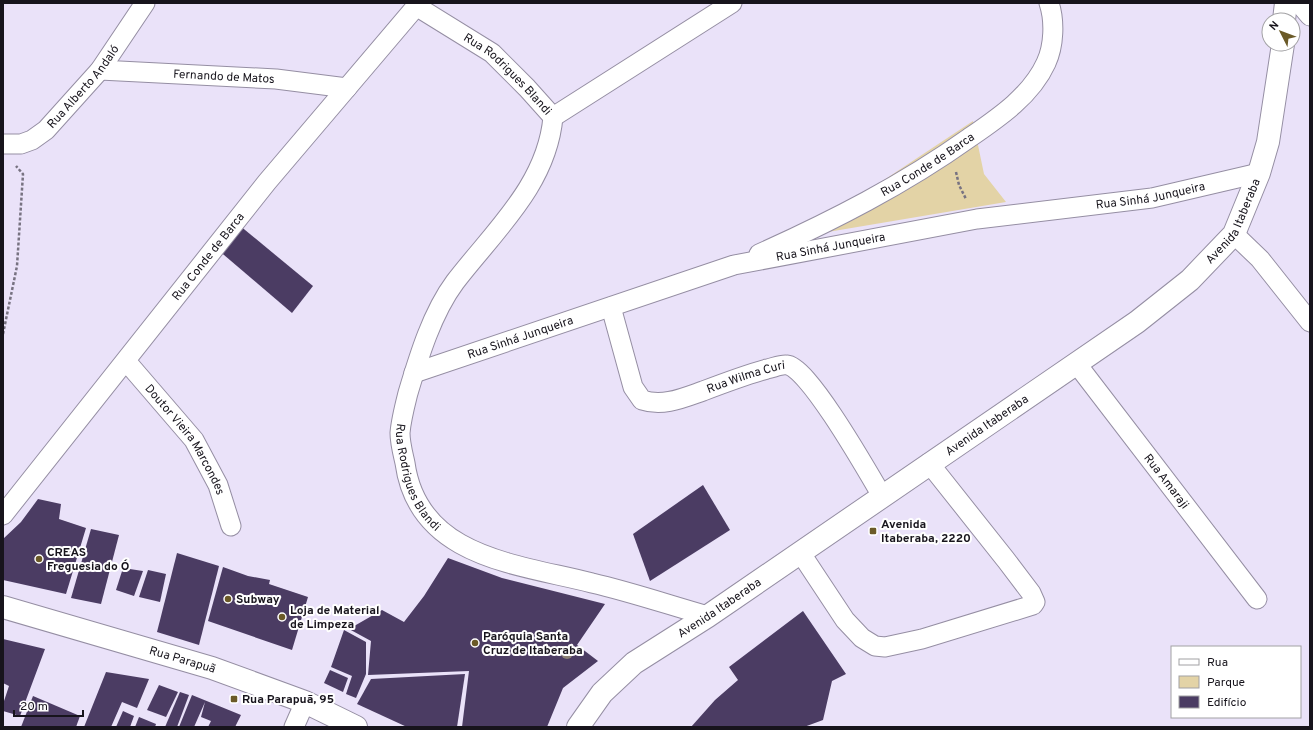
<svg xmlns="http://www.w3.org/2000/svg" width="1313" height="730" viewBox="0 0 1313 730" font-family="Overpass,sans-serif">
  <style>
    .green { fill: #e3d3a6 }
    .building { fill: #4b3c63 }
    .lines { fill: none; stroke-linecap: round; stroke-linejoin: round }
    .minor-casing { stroke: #958ea3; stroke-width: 21 }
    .tertiary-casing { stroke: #958ea3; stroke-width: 24 }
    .secondary-casing { stroke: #958ea3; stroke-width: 24 }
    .path { stroke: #777281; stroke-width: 2.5; stroke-dasharray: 3 2; stroke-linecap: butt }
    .minor { stroke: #fff; stroke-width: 19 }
    .tertiary { stroke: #fff; stroke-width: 22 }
    .secondary { stroke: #fff; stroke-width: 22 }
    .tree { fill: #8b8074 }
    .poi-dot { fill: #6b5a28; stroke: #fff; stroke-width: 1.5 }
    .labels { text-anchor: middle; stroke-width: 4; stroke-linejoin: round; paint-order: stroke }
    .street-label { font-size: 12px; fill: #17141c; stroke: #fff }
    .poi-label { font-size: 12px; font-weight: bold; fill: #17141c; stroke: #fff; text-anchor: start }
  </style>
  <rect width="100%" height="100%" fill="#eae2f9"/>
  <path class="green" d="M973,121l11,53 22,28 -208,35z"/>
  <g class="building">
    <path d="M239,225l74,61 -21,27 -75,-64z"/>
    <path d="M703,485l27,45 -80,51 -17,-47z"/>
    <path d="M38,499l23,5 -2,15 27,9 -20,66 -63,-14v-41l18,-17z"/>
    <path d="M91,529l28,6 -18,69 -30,-6z"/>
    <path d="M177,553l42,13 -20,79 -42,-13z"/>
    <path d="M448,558l54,20 103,26 -28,41 21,16 -35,27 -16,39h-85l7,-56 -101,4 3,-34 -22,-12 33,-19 22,12 20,-26z"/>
    <path d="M223,567l25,9 22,4 -1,4 39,13 -16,53 -84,-29z"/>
    <path d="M123,568l20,3 -9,25 -18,-6z"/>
    <path d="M148,570l18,4 -6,28 -21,-5z"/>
    <path d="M803,611l43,63 -14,7 -9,39 -19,7h-113l24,-27 23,-20 -9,-13z"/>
    <path d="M344,630l22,12v32l-10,24 -10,-4 6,-18 -21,-9z"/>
    <path d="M3,639l42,10 -25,67 -17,-5v-7l6,-18 -6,-3z"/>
    <path d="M330,670l18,8 -5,14 -19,-9z"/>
    <path d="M106,672l43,7 -12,29 -15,-6 -11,25h-27z"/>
    <path d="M465,674l-8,53h-50l-50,-23 14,-25z"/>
    <path d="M159,685l19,7 -12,25 -19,-7z"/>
    <path d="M180,692l9,3 -12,32h-12z"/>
    <path d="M192,695l49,20 -6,12h-27l3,-6 -10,-4 4,-15 -11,25h-15z"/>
    <path d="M33,696l47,20 -4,11h-55z"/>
    <path d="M123,711l11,5 -4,11h-14z"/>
    <path d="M139,717l17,7 -1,3h-20z"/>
  </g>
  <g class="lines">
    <g class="minor-casing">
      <g id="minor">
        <path d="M1299,3l11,13"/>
        <path id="s1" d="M416,6l76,47 35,35 26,29c-6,68 -59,114 -98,165 -23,31 -36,74 -47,111 -3,12 -7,27 -8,40 0,10 3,21 5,30 13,95 113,101 187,120 39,9 77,22 116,33"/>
        <path id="s2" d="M100,70l176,9 71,9"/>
        <path d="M553,117l179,-114"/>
        <path id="s3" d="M3,144h18l11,-4 14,-10 54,-60 45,-67"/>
        <path d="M1234,234l26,25 50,63"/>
        <path id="s4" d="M759,254c73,-33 144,-69 210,-116 29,-20 62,-42 77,-75 8,-17 9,-42 3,-60"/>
        <path id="s5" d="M611,307l22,80 9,13c21,7 41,-2 61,-9 21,-8 42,-16 64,-22 6,-1 14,-5 20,-4 21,1 82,109 95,131"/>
        <path id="s6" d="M126,361l68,79 24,45 13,41"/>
        <path id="s7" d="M1076,363l181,236"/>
        <path id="s8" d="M414,373l320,-108 243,-46 175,-21 107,-25"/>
        <path id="s9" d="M3,515l264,-333 152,-179"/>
        <path d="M800,552l45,68 17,18 13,8 10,1 37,-8 111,-34 2,-3 -4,-9 -25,-33 -77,-97"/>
        <path d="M294,727l11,-25"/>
      </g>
    </g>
    <g class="tertiary-casing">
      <g id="tertiary">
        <path id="s10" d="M3,607l209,61 93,34 51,25"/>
      </g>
    </g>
    <g class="secondary-casing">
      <g id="secondary">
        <path d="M1284,20l2,-17"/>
        <path id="s11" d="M578,727l24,-34 32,-30 74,-47 429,-294 53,-42 44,-46 25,-61 9,-31 15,-98"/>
      </g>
    </g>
    <g class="path">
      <path d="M956,172l3,13 7,14"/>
      <path d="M3,334l14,-68 6,-92 -7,-8"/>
    </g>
    <use href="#minor" class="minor"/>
    <use href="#tertiary" class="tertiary"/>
    <use href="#secondary" class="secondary"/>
  </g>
  <circle class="tree" cx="567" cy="653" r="6"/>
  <g class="poi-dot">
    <rect x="869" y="527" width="8" height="8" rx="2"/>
    <circle cx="39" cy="559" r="4"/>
    <circle cx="228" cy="599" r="4"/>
    <circle cx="282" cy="617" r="4"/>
    <circle cx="475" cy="643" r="4"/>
    <rect x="230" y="695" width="8" height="8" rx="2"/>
  </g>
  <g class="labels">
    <g class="street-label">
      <text dy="4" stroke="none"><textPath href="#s1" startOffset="115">Rua Rodrigues Blandi</textPath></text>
      <text dy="4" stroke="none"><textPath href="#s2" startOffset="124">Fernando de Matos</textPath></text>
      <text dy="4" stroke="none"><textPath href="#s3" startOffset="104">Rua Alberto Andaló</textPath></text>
      <text dy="4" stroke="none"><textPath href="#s4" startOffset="191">Rua Conde de Barca</textPath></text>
      <text dy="4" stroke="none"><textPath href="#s8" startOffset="760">Rua Sinhá Junqueira</textPath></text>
      <text dy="4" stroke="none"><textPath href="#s11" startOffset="835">Avenida Itaberaba</textPath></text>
      <text dy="4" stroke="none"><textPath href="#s8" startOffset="436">Rua Sinhá Junqueira</textPath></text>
      <text dy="4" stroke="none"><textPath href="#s9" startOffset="330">Rua Conde de Barca</textPath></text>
      <text dy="4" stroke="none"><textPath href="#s8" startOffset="112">Rua Sinhá Junqueira</textPath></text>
      <text dy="4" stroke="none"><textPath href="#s5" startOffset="207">Rua Wilma Curi</textPath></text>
      <text dy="4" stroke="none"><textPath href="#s11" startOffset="511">Avenida Itaberaba</textPath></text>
      <text dy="4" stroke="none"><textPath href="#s6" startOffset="99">Doutor Vieira Marcondes</textPath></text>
      <text dy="4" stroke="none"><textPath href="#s1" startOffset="583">Rua Rodrigues Blandi</textPath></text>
      <text dy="4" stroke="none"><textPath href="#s7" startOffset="149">Rua Amaraji</textPath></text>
      <text dy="4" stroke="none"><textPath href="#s11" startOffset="187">Avenida Itaberaba</textPath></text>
      <text dy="4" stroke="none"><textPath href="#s10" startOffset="187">Rua Parapuã</textPath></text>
    </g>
    <g class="poi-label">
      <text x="881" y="528">Avenida<tspan x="881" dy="14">Itaberaba, 2220</tspan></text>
      <text x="47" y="556">CREAS<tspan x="47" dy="14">Freguesia do Ó</tspan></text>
      <text x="236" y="603">Subway</text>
      <text x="290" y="614">Loja de Material<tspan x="290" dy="14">de Limpeza</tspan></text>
      <text x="483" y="640">Paróquia Santa<tspan x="483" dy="14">Cruz de Itaberaba</tspan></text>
      <text x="242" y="703">Rua Parapuã, 95</text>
    </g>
  </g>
  <rect width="1313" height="730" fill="none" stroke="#17141c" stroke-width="8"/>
  <rect x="1171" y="646" width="130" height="72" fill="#ffffff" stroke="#a2a1a4"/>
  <rect x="1179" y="659" width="20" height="6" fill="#ffffff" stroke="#a2a1a4"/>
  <text x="1207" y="666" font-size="12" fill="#17141c">Rua</text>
  <rect x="1179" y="676" width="20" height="12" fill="#e3d3a6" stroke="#a2a1a4"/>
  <text x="1207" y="686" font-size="12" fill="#17141c">Parque</text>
  <rect x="1179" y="696" width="20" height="12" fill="#4b3c63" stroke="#a2a1a4"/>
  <text x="1207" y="706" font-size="12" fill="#17141c">Edifício</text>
  <g transform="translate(1281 32) rotate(312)"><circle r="19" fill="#ffffff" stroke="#a2a1a4"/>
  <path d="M0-3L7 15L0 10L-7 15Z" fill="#6b5a28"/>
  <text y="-6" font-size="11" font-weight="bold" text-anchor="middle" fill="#17141c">N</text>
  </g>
  <path d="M14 710v6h69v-6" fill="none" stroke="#17141c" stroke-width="2"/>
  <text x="20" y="710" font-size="12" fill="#17141c" stroke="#ffffff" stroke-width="3" paint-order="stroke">20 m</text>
</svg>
